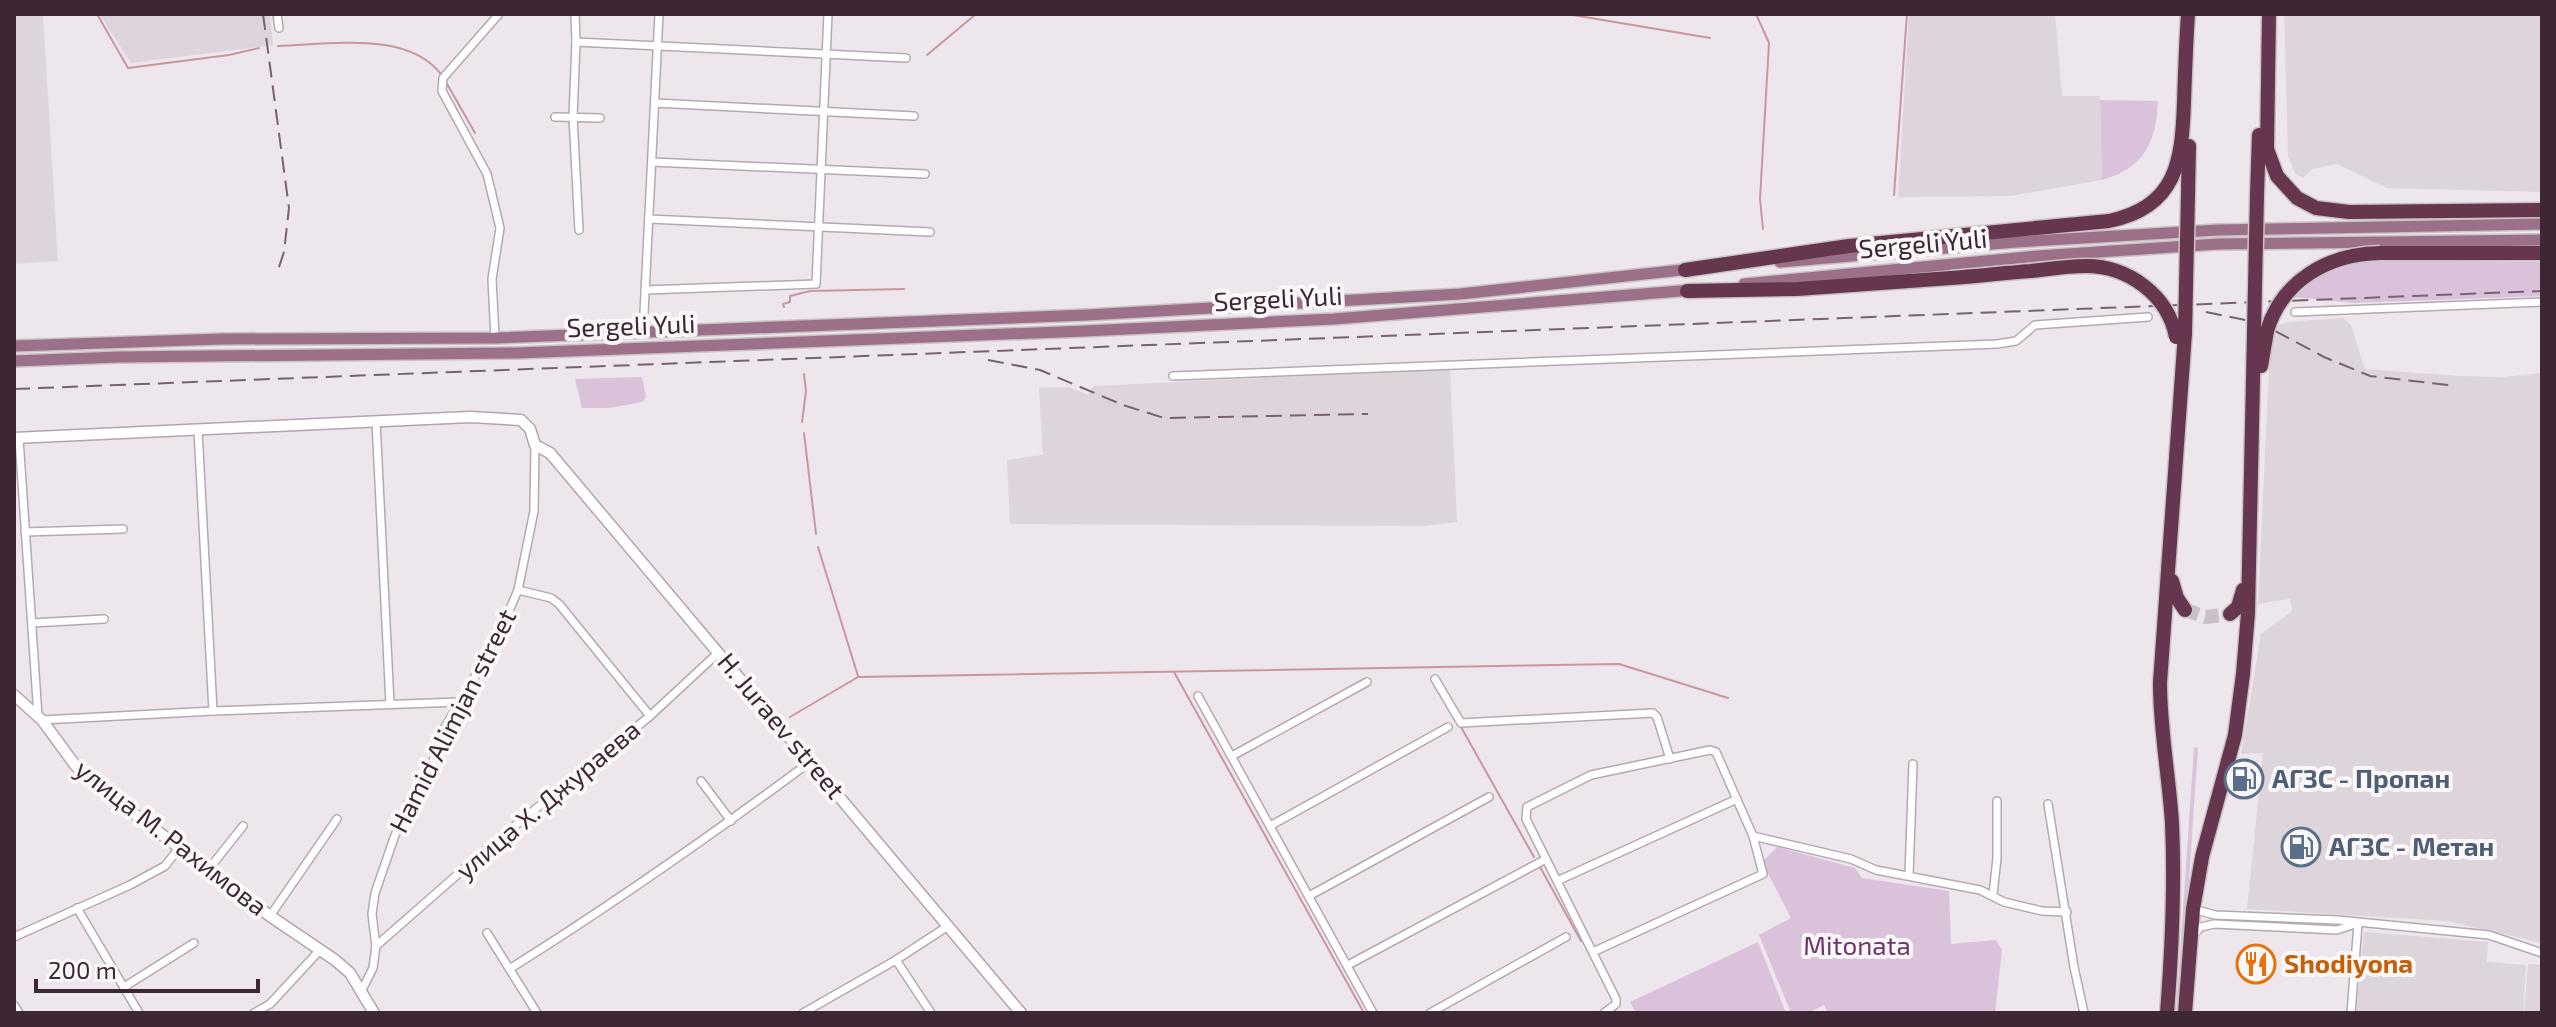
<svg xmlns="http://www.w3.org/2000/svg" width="2556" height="1027" viewBox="0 0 2556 1027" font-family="'Exo 2',sans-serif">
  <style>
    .built { fill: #ddd5db }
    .green { fill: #dbc2db }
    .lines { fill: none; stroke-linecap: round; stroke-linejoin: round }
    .stream { stroke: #cb969d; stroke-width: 2 }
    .highway-tunnel { stroke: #cac0c7; stroke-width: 14; stroke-dasharray: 14 7; stroke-linecap: butt }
    .street-casing { stroke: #b5a9b1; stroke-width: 10 }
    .secondary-casing { stroke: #b5a3af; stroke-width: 13 }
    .primary-casing { stroke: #c9c3c6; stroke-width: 14 }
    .highway-casing { stroke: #c9c3c6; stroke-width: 17 }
    .street { stroke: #fff; stroke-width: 7 }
    .secondary { stroke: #fff; stroke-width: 10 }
    .primary { stroke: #9d7089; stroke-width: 11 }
    .highway { stroke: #66364f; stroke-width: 14 }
    .rail { stroke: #79626f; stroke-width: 2; stroke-dasharray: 16 8; stroke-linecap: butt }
    .highway-bridge-casing { stroke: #c9c3c6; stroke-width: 17; stroke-linecap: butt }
    .highway-bridge { stroke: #66364f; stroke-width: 14 }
    .labels { text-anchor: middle; stroke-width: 8; stroke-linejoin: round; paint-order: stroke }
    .street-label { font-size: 26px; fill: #3e2734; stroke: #faf7f9 }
    .service-label { font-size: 26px; font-weight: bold; fill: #4e5e75; stroke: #faf7f9; text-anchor: start }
    .park-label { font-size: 26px; fill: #70366b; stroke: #faf7f9 }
    .food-label { font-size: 26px; font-weight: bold; fill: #c56008; stroke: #faf7f9; text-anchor: start }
  </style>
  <rect width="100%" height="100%" fill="#ede6ec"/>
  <g class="built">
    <path d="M14,14h29l15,247 -44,3z"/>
    <path d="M99,14h171l3,31 -142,18z"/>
    <path d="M1909,14h146l7,82h38l2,84 -91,16 -113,1z"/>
    <path d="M2284,14h258v178l-155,-4 -50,-24 -25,5 -9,9 -8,-5 -7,-17z"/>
    <path d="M2343,318l8,7 14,44 93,7 46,1 38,-4v570l-95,-22 -200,-12 16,-156 -22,1 20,-120 31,-23 -2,-12 -32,5 12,-256 7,-22 10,-4z"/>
    <path d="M1450,369l7,153 -36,4 -411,-2 -3,-64 36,-5 -4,-67 30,-1 19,8 6,-9z"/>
    <path d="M2364,932l124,10 -1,20 39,3 -3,48h-167z"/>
    <path d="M2528,964l14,1v48h-18z"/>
  </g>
  <g class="green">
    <path d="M2100,100l58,1c-2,42 -14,67 -56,79z"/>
    <path d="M2370,260l172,2v34l-189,7 -59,-6 33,-27z"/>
    <path d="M642,377l4,20 -4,5 -32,6h-28l-7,-29z"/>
    <path d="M2196,747l2,1 -18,265h-4l18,-265z"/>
    <path d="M1777,847l78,21 7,10 87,13 2,53 45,-4 6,10 -7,63h-167l-4,-8 -16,8h-17l-32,-78 32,-17 -29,-56z"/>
    <path d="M1758,942l28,71h-150l-6,-11z"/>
  </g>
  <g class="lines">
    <g class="stream">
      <path d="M97,14l31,54 101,-13 30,-7"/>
      <path d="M1567,14l143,24"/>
      <path d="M1756,14l13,29 -9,156 3,30"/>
      <path d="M278,46c49,-1 133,-17 165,31"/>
      <path d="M927,55l49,-41"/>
      <path d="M446,82l29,51"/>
      <path d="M1894,195l13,-181"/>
      <path d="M784,307l-1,-3 7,-2v-6l20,-5 94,-2"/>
      <path d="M802,422l4,-31 -2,-17"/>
      <path d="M804,433l12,101"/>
      <path d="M818,547l40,129"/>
      <path d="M1174,672l190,341"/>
      <path d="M790,717l68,-40 761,-13 109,34"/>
      <path d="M1461,727l73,130"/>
      <path d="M1540,867l41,74"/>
    </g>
    <path class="highway-tunnel" d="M2185,610l21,7 24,-3"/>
    <g class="street-casing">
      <g id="street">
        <path d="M277,14l2,14"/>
        <path d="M575,14l1,28"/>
        <path d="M655,103l259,13"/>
        <path d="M555,117l45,1"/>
        <path d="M652,162l273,12"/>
        <path d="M649,219l281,13"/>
        <path d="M579,230l-6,-113 3,-75 330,16"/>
        <path d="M645,290l171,-6 12,-270"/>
        <path d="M2295,312l247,-10"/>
        <path d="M643,333l16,-319"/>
        <path d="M495,338l-3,-59 8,-51 -13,-54 -45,-83 1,-13 56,-64"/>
        <path d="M1173,376l824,-32 19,-3 19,-16 113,-8"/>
        <path d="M376,421l14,283"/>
        <path d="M198,430l15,281"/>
        <path d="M19,438l19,278"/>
        <path d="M25,532l98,-3"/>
        <path d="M518,590l33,8 8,6 91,112"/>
        <path d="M32,623l72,-4"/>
        <path d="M1435,679l26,44 192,-10 4,4 13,42"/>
        <path d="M1198,696l175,317"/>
        <path d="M42,720l171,-9 246,-9"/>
        <path d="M1232,756l135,-74"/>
        <path d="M701,781l30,40"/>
        <path d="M2048,804l26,163 10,46"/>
        <path d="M1270,826l178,-99"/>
        <path d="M1753,836l98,23 25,11 104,20 24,12 38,9 25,1"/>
        <path d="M208,870l35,-44"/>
        <path d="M1909,875l4,-111"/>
        <path d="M1557,881l180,-82"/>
        <path d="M1993,895l4,-37v-57"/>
        <path d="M1309,896l180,-99"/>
        <path d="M77,908l62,105"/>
        <path d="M2193,909l22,6 123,5 151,15 53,18"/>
        <path d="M270,916l67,-97"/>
        <path d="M487,933l50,80"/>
        <path d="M2193,935l8,-8 13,-3 123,6 18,-6"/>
        <path d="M14,937l116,-52 35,-19 14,-18"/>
        <path d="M376,946l114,-100 160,-130 69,-64"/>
        <path d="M1593,952l170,-78 -10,-38 -37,-84 -6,-2 -119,25 -64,32 -1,12 90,180v5l-12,9"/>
        <path d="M896,960l35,53"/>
        <path d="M1348,965l198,-106"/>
        <path d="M511,968c102,-64 202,-134 299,-206"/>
        <path d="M124,987l70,-44"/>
        <path d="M362,990l11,-22 3,-22 -4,-32 3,-21 19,-55 14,-35 23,-35 11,-36 55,-93 21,-49 16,-79 1,-66"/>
        <path d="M14,1005l5,8"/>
        <path d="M254,1013l16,-9 50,-54"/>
        <path d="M803,1013l93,-53 52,-34"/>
        <path d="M1430,1013l136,-76"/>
        <path d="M2351,1013l7,-89"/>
      </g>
    </g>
    <g class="secondary-casing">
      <g id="secondary">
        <path d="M14,438l456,-21 51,3 9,9 5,16 15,8 471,560"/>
        <path d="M14,695l28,25 33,45 17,17 178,134 65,44 15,13 24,40"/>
      </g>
    </g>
    <g class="primary-casing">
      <g id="primary">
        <path d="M1780,262l236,-20 202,-12 324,-6"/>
        <path d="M1744,284l294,-28 180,-12 324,-4"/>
        <path d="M14,346l207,-7 274,-1 592,-23 373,-21 231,-25"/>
        <path d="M14,361l105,-4 398,-4 568,-22 249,-12 358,-29"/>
      </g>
    </g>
    <g class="highway-casing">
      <g id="highway">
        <path d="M2269,14l-2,135 10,27 20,22 19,10 33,4 193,-2"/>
        <path d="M2188,195l1,-49"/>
        <path d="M2257,195l2,-60"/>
        <path d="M2380,253h162"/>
        <path d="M1685,270l164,-24 260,-25c68,-14 73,-60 75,-119 1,-29 2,-59 4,-88"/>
        <path d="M1687,291l110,-2 154,-11"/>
        <path d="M2261,366l6,-35"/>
        <path d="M2172,581l5,17 8,12"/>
        <path d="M2230,614l8,-7 5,-17"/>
        <path d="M2167,1013c5,-64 8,-126 5,-190 -3,-47 -12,-93 -12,-140l25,-350"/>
        <path d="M2185,1013l8,-104 9,-52 33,-122 8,-61 5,-61 6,-281"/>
      </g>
    </g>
    <use href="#street" class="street"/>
    <use href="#secondary" class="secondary"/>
    <use href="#primary" class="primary"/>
    <use href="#highway" class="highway"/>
    <g class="rail">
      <path d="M263,14l26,194 -5,44 -7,21"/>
      <path d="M2206,312l54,11 64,34 46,19 86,10"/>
      <path d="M988,360l52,10 83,35 41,13 204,-4"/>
      <path d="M14,389l2528,-98"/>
    </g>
    <g class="highway-bridge-casing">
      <g id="highway-bridge">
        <path d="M1951,278c27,-2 53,-5 80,-7 18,-2 37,-5 55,-5 42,0 82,29 90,71"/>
        <path d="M2267,331c15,-51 62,-77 113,-78"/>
        <path d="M2254,332l3,-137"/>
        <path d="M2185,333l3,-138"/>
      </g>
    </g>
    <use href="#highway-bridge" class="highway-bridge"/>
  </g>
  <defs>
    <g id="fuel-ring" transform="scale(2)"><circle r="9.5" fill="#faf7f9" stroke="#5c6f8a" stroke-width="1.5"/><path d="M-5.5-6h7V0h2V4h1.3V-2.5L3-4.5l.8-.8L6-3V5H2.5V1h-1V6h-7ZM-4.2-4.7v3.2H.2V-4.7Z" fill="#5c6f8a"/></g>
    <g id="restaurant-ring" transform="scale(2)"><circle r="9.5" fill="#faf7f9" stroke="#e8710a" stroke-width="1.5"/><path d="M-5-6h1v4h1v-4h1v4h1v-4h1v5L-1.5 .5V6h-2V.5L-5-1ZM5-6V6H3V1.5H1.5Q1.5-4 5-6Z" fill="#e8710a"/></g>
  </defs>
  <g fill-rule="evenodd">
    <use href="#fuel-ring" x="2244" y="779"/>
    <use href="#fuel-ring" x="2301" y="847"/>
    <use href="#restaurant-ring" x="2256" y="964"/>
  </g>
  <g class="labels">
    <g class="street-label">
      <text transform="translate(1923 244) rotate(-5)" y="9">Sergeli Yuli</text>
      <text transform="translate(1278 299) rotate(-3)" y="9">Sergeli Yuli</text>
      <text transform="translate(631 326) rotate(-2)" y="9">Sergeli Yuli</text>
      <text transform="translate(453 721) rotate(-63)" y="9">Hamid Alimjan street</text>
      <text transform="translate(781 726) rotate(50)" y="9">H. Juraev street</text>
      <text transform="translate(548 800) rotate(-40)" y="9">улица Х. Джураева</text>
      <text transform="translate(171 838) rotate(38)" y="9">улица М. Рахимова</text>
    </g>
    <g class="service-label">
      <text x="2272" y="788">АГЗС - Пропан</text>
      <text x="2329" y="856">АГЗС - Метан</text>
    </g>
    <g class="park-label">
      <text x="1857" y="955">Mitonata</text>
    </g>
    <g class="food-label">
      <text x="2284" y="973">Shodiyona</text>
    </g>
  </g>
  <rect width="2556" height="1027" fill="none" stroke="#3e2734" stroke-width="32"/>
  <path d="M36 979v12h222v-12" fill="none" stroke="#3e2734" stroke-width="4"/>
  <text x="48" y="979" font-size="24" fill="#3e2734" stroke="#faf7f9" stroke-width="6" paint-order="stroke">200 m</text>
</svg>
